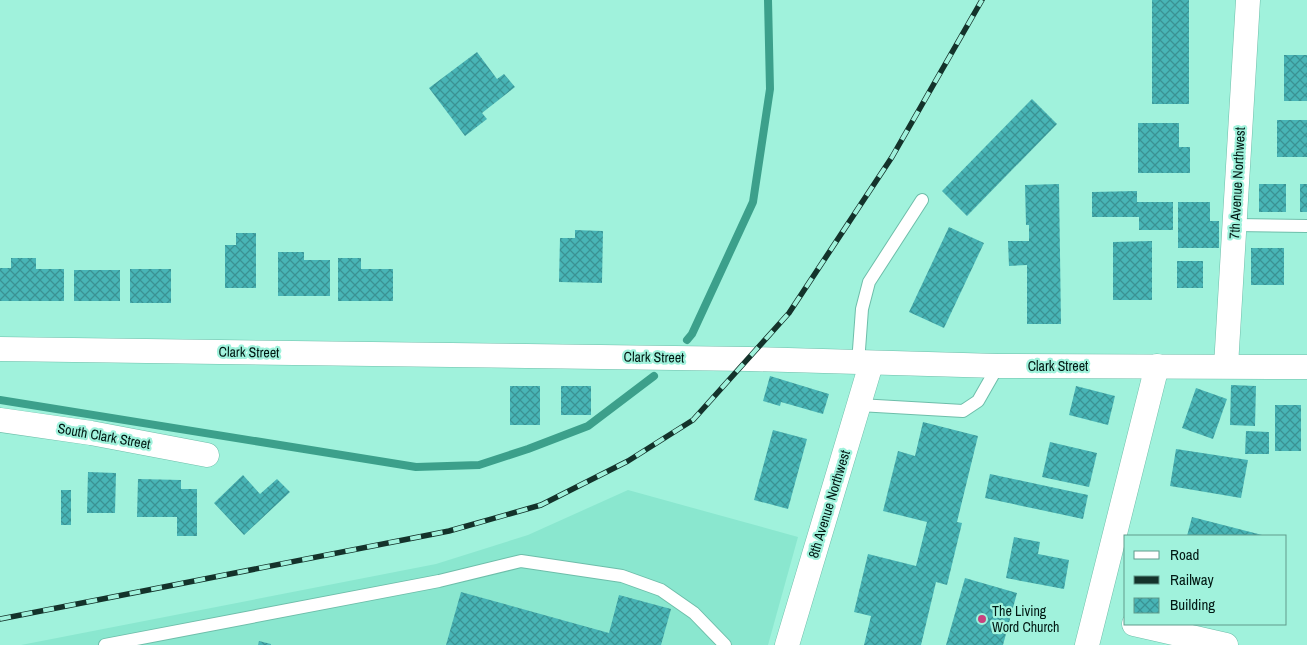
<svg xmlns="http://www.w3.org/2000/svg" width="1307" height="645" viewBox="0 0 1307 645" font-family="'Archivo Narrow',sans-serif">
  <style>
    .built { fill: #8ae7cf }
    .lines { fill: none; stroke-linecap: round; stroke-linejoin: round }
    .stream { stroke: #3ca08b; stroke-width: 8 }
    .building { fill: url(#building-cross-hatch) }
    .lane-casing { stroke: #6ebeaa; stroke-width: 14 }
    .street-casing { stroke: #6ebeaa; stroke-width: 25 }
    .lane { stroke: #fff; stroke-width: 12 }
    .street { stroke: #fff; stroke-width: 24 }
    .rail-casing { stroke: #14332b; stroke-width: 5.5 }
    .rail { stroke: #a0f2dc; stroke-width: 4; stroke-dasharray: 11; stroke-linecap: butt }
    .poi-dot { fill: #c8417f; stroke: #a0f2dc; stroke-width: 2 }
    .labels { text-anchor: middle; stroke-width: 4.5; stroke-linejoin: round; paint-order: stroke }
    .street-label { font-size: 14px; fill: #011813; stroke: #a0f2dc }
    .poi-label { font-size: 14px; fill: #011813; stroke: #a0f2dc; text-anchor: start }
  </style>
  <defs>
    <pattern id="building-cross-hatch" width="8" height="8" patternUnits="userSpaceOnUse" patternTransform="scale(1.25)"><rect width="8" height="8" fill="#48b5b6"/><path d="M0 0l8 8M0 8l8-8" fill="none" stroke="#3a9293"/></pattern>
  </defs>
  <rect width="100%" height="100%" fill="#a0f2dc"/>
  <path class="built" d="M628,490l170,47 -30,108h-747l415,-81 92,-29z"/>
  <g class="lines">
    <g class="stream">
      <path d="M687,340l5,-6 61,-132 17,-113 -2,-89"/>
      <path d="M0,400l416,67 63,-2 49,-16 60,-23 66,-50"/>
    </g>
  </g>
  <g class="building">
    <rect x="1152" y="0" width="37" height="104"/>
    <path d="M477,52l20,27 7,-5 11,13 -33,26 5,6 -22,17 -36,-48z"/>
    <rect x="1284" y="55" width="23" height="46"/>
    <path d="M1032,99l25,25 -90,92 -25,-25z"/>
    <rect x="1277" y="120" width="30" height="37"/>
    <path d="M1138,123h41v24h11v26h-52z"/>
    <path d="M1059,184l2,140h-34v-59l-18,1 -1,-25h21v-16h-3l-1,-40z"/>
    <rect x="1259" y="184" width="27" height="28"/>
    <rect x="1300" y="184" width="7" height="28"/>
    <path d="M1137,191v11h36v28h-34v-13h-47v-25z"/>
    <path d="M1178,202h32v19h9v27h-41z"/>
    <path d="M949,227l35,16 -40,85 -35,-16z"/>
    <path d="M575,230l28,1 -1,52 -43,-1 1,-44h15z"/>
    <path d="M236,233h20v55h-31v-43h11z"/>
    <path d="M1152,241v59h-39v-58z"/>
    <rect x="1251" y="248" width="33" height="37"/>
    <path d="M278,252h26v8h26v36h-52z"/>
    <path d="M11,258h25v11h28v32h-64v-33h11z"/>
    <path d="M338,258h23v11h32v32h-55z"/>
    <rect x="1177" y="261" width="26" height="27"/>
    <rect x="130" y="269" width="41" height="34"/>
    <rect x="74" y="270" width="46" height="31"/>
    <path d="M770,376l59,18 -6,20 -42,-12 -1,4 -17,-5z"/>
    <path d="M1231,385l25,1 -1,40 -25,-1z"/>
    <rect x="510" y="386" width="30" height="39"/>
    <rect x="561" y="386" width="30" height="29"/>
    <path d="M1076,386l39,10 -7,29 -39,-10z"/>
    <path d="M1196,388l31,11 -14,40 -31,-11z"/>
    <rect x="1275" y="405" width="26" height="46"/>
    <path d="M923,422l55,14 -21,86 5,1 -15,62 -11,-3 -15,63h-57l7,-29 -17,-4 14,-58 48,12 11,-44 -44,-11 15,-60 17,5z"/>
    <path d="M773,430l34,9 -19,70 -34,-9z"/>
    <path d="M1246,431l23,1v22h-24z"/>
    <path d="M1050,442l47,11 -8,34 -47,-10z"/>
    <path d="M1176,449l72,11 -7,38 -71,-12z"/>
    <path d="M88,472l28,1 -1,40h-28z"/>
    <path d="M990,474l98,21 -5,24 -98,-21z"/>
    <path d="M243,475l17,19 17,-15 13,13 -46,43 -30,-32z"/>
    <path d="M138,479l43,1v9h16v47h-20v-19h-40z"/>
    <rect x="61" y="490" width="10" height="35"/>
    <path d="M1192,517l74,19h-79z"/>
    <path d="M1014,537l26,5 -2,12 31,6 -5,29 -58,-11z"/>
    <path d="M965,578l52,15 -14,52h-57z"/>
    <path d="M461,592l148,41 10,-38 52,14 -10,36h-215z"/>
    <path d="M259,641l12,3v1h-13z"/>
  </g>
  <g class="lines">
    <g class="lane-casing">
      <g id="lane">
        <path d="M1235,225l72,1"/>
        <path d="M858,363l4,-54 7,-27 53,-82"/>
        <path d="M859,405l104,6 15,-10 20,-35"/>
        <path d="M105,645l334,-64 82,-20 101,15 39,14 33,23 31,32"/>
      </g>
    </g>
    <g class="street-casing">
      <g id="street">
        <path d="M0,349l749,10 249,7 309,1"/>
        <path d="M1226,366l22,-366"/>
        <path d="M0,420l91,13 116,22"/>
        <path d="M1134,624l92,21"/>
        <path d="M787,645l84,-281"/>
        <path d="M1087,645l70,-279"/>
      </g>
    </g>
    <use href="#lane" class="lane"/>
    <use href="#street" class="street"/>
    <g class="rail-casing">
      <path id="rail" d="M0,619l449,-88 92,-26 87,-44 65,-41 96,-107 103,-156 90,-157"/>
    </g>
    <use href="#rail" class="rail"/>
  </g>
  <circle class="poi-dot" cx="982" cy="619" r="5"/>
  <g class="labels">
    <g class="street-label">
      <text transform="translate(1237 183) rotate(-87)" y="5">7th Avenue Northwest</text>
      <text transform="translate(249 352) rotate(1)" y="5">Clark Street</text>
      <text transform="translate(654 357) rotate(1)" y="5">Clark Street</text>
      <text x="1058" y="371">Clark Street</text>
      <text transform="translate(104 436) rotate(10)" y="5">South Clark Street</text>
      <text transform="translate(829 504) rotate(-73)" y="5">8th Avenue Northwest</text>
    </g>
    <g class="poi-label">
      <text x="992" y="616">The Living<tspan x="992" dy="16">Word Church</tspan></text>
    </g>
  </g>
  <rect x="1124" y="535" width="162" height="90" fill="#a0f2dc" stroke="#609b8c"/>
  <rect x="1134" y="551" width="25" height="8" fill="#ffffff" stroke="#609b8c"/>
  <text x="1170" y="560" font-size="15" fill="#011813">Road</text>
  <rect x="1134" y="576" width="25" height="8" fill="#14332b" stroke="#609b8c"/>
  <text x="1170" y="585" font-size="15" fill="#011813">Railway</text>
  <rect x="1134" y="598" width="25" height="15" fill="url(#building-cross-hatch)" stroke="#609b8c"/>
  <text x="1170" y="610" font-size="15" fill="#011813">Building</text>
</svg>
